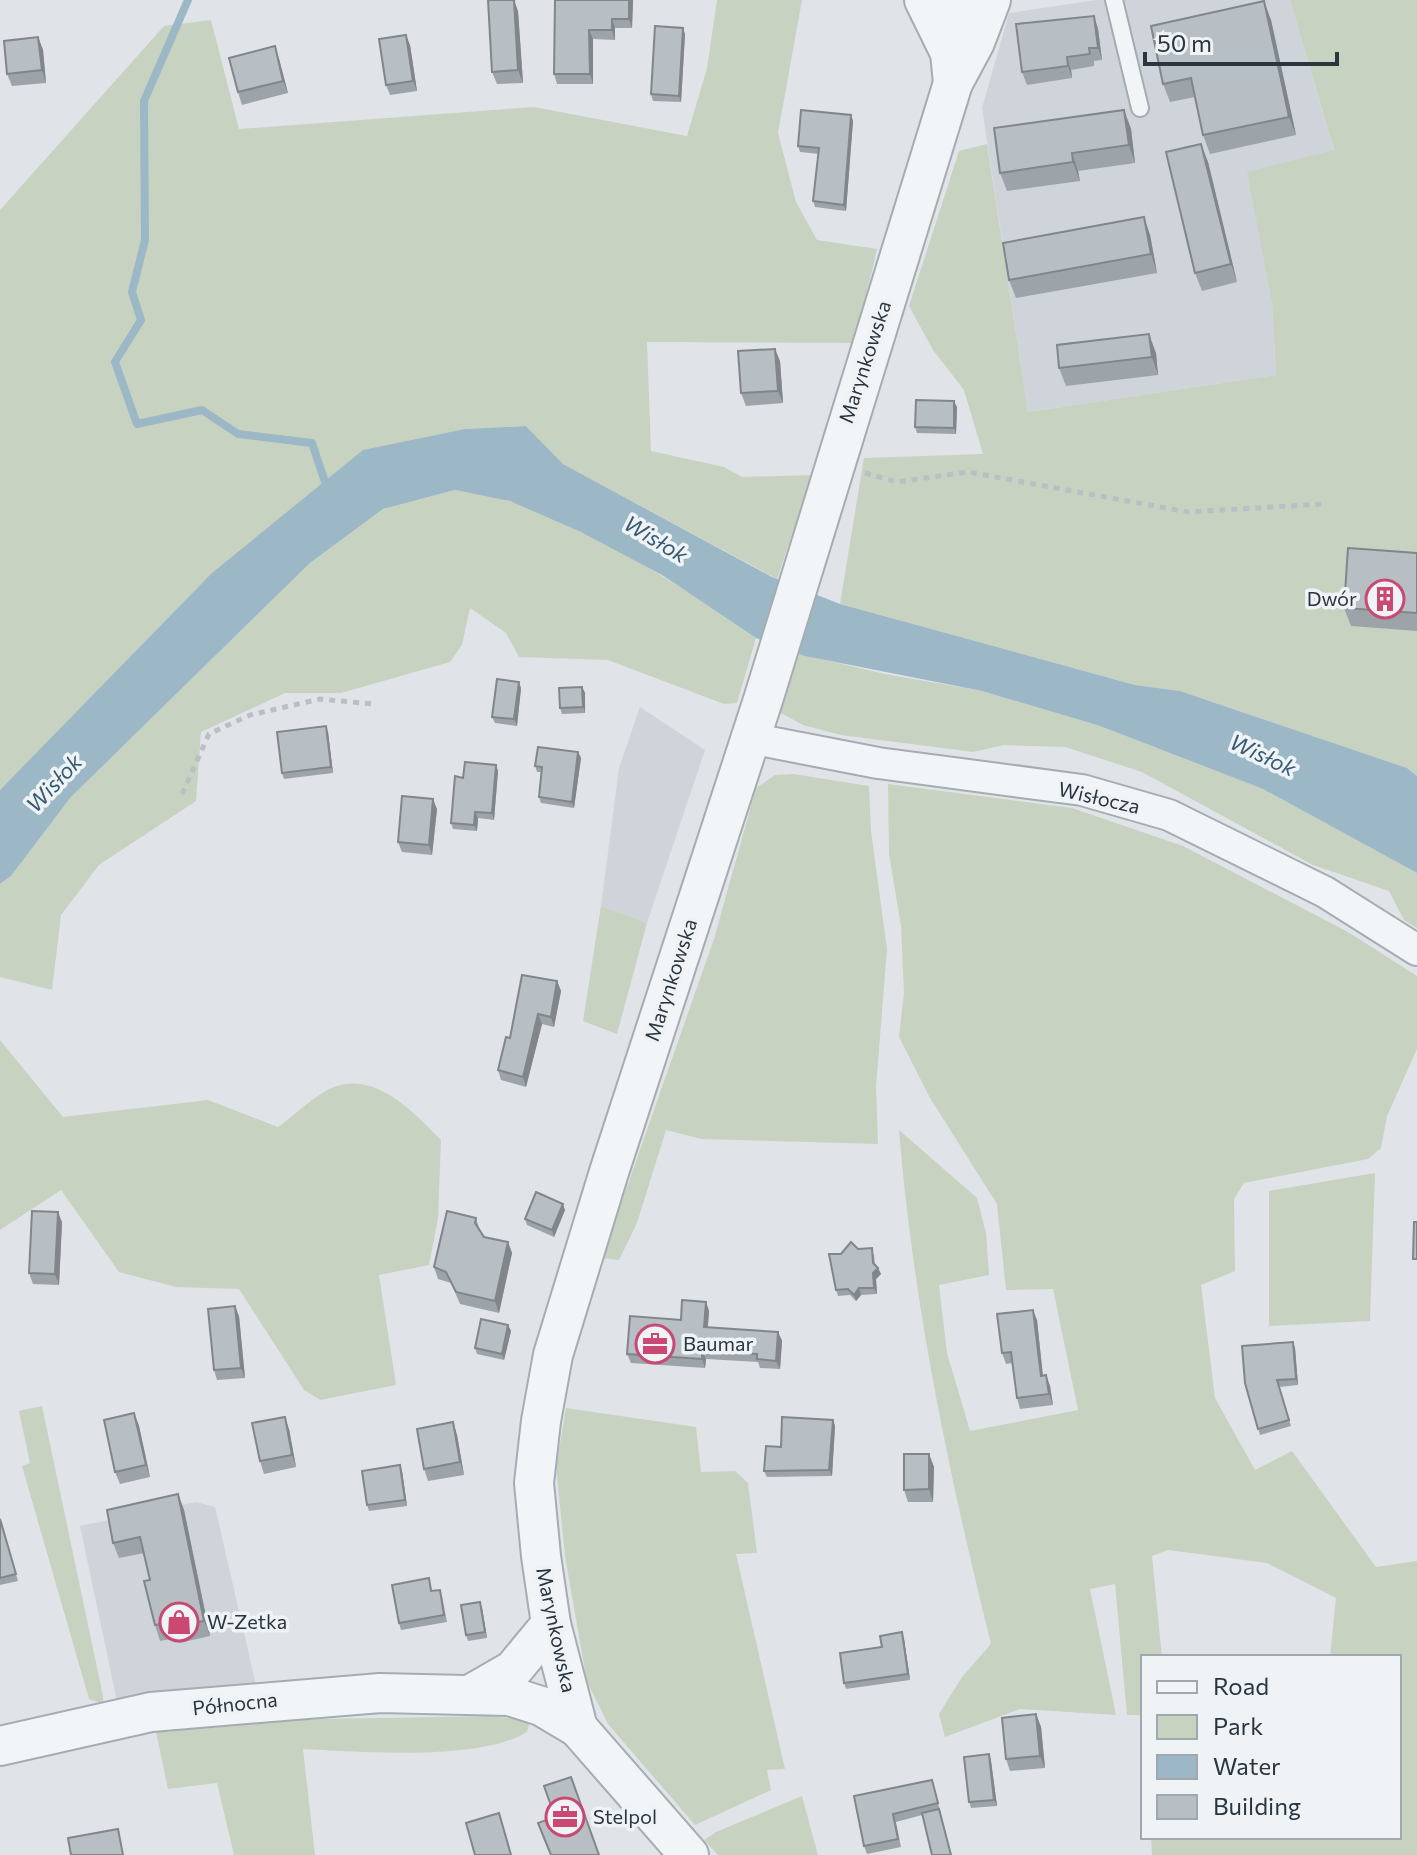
<svg xmlns="http://www.w3.org/2000/svg" width="1417" height="1855" viewBox="0 0 1417 1855" font-family="Commissioner,sans-serif">
  <style>
    .built { fill: #ced4da }
    .green { fill: #c8d2c1 }
    .water { fill: #9cb8c7 }
    .lines { fill: none; stroke-linecap: round; stroke-linejoin: round }
    .stream { stroke: #9cb8c7; stroke-width: 8 }
    .service-casing { stroke: #a5acb2; stroke-width: 20 }
    .minor-casing { stroke: #a5acb2; stroke-width: 34 }
    .tertiary-casing { stroke: #a5acb2; stroke-width: 42 }
    .path { stroke: #babfc3; stroke-width: 5; stroke-dasharray: 6 6; stroke-linecap: butt }
    .service { stroke: #f2f5f7; stroke-width: 16 }
    .minor { stroke: #f2f5f7; stroke-width: 30 }
    .tertiary { stroke: #f2f5f7; stroke-width: 38 }
    .wall { fill: #9da4a9 }
    .shaded-wall { fill: #80868a }
    .building { fill: #b7bfc5; stroke: #80868a; stroke-width: 2 }
    .labels { text-anchor: middle; stroke-width: 7; stroke-linejoin: round; paint-order: stroke }
    .street-label { font-size: 20px; fill: #29353f; stroke: #eff3f6 }
    .poi-label { font-size: 20px; fill: #29353f; stroke: #eff3f6; text-anchor: start }
    .water-label { font-size: 22px; font-style: italic; fill: #355a71; stroke: #eff3f6 }
  </style>
  <rect width="100%" height="100%" fill="#e0e4e8"/>
  <g class="built">
    <path d="M1096,0h194l44,151 -62,151 4,73 -248,37 -46,-304 27,-95z"/>
    <path d="M640,707l65,43 -58,173 -46,-17 18,-138z"/>
    <path d="M196,1502l19,5 41,178 -138,21 -38,-180z"/>
  </g>
  <g class="green">
    <path d="M717,0h85l-24,133 18,69 21,38 60,9 -22,94 -208,-1 4,109 73,16 18,10 70,-2 -35,104 -214,-115 -37,-38 -61,3 -419,316 -46,45v-580l164,-184 47,-6 28,109 295,-22 153,29 20,-68z"/>
    <path d="M1290,0h127v776l-10,-8 -227,-77 -45,-6 -295,-81 24,-146 119,-4 -19,-64 -31,-40 -24,-44 50,-155 28,-7 41,268 248,-37 -4,-73 -25,-130 87,-22z"/>
    <path d="M455,490c18,4 37,5 54,11 84,26 175,88 247,137l-19,65 -13,1 -116,-44 -89,-3 -13,-24 -36,-25 -8,37 -12,17 -109,31h-56l-84,39 -5,69 -97,64 -38,50 -9,75 -52,-13v-93l11,-8 60,-79 239,-234 73,-54z"/>
    <path d="M795,653l90,21 97,17 118,35 163,63 154,84v55l-13,-8 -15,-29 -76,-26 -171,-93 -77,-25 -61,-2 -31,7 -132,-17 -38,-10 -24,-13z"/>
    <path d="M793,774l76,12 2,45 16,118 -11,138 2,57 -177,-5 -35,-9 -29,93 -18,37 -17,-2 112,-319 42,-151 19,-13z"/>
    <path d="M888,784l184,24 111,38 165,86 69,44v73l-30,67 -6,32 -13,11 -124,24 -10,16 1,72 -34,14 14,113 40,72 37,-19 84,116 41,-6v294h-265l-1,-18h248v-180h-69l6,-59 -69,-35 -99,-13 -16,6 10,101h-19v58h-16l-12,-131 -25,5 26,126 -96,-6 -75,28 -6,-23 23,-37 29,-33c-42,-169 -78,-341 -92,-514l78,68 9,35 3,42 -50,10 8,68 23,78 108,-21 -25,-121 -47,1 -9,-86 -67,-106 -31,-61 5,-44 -3,-67 -12,-72z"/>
    <path d="M601,906l46,17 -30,111 -34,-13z"/>
    <path d="M0,1040l63,77 145,-17 70,27c17,-12 36,-32 56,-40 43,-16 81,27 107,53l-3,79 -9,46 -50,10 17,110 -76,15 -16,-10 -65,-101 -63,-2 -57,-15 -58,-82 -61,40z"/>
    <path d="M1375,1173l-5,148 -101,5v-135z"/>
    <path d="M42,1406l61,290v8l-14,-5 -67,-233 8,-3 -11,-52z"/>
    <path d="M566,1408l130,19 5,45 34,-1 13,12 9,70 -21,1 49,215 -18,1 4,20 -76,35 -87,-101 -21,-42 -22,-126 -9,-89z"/>
    <path d="M492,1716l38,5 -3,11c-47,29 -168,20 -224,17l12,106h-81l-17,-72 -49,6 -12,-57 59,-11z"/>
    <path d="M802,1796l16,59h-100l-14,-15 12,-8z"/>
  </g>
  <path class="water" d="M526,426l37,38 209,113 68,27 295,81 45,6 227,77 10,8v97l-154,-84 -163,-63 -118,-35 -177,-35 -49,-18 -94,-63 -81,-43 -71,-31 -55,-11 -72,19 -73,54 -239,234 -60,79 -11,8v-94l212,-217 151,-123 102,-21z"/>
  <g class="lines">
    <path class="stream" d="M188,0l-44,101 1,139 -13,52 9,28 -26,42 22,62 65,-14 36,24 74,9 15,45"/>
    <g class="service-casing">
      <path id="service" d="M1114,0l26,108"/>
    </g>
    <g class="minor-casing">
      <path id="minor" d="M749,738l129,25 204,27 87,25 156,77 92,58"/>
    </g>
    <g class="tertiary-casing">
      <g id="tertiary">
        <path d="M924,0l26,53 3,30"/>
        <path d="M950,53l10,-53"/>
        <path d="M473,1693l40,-23 38,-46"/>
        <path d="M0,1746l151,-34 229,-19 129,3 32,10 37,22"/>
        <path d="M689,1855l-111,-127 -27,-104 -10,-68 -7,-73 7,-62 12,-66 56,-183 154,-472 190,-617 22,-41 16,-42"/>
      </g>
    </g>
    <g class="path">
      <path d="M865,473l32,9 71,-10 220,40 135,-8"/>
      <path d="M182,794l27,-60 41,-19 70,-16 53,5"/>
    </g>
    <use href="#service" class="service"/>
    <use href="#minor" class="minor"/>
    <use href="#tertiary" class="tertiary"/>
  </g>
  <g class="wall">
    <path d="M555,0h78l-1,28h-17v12l-22,-1v45h-36l-3,-10z"/>
    <path d="M518,11l5,72 -26,1 -5,-12z"/>
    <path d="M1094,16l4,13 4,31 -8,1v5l-23,4 1,8 -45,7 -5,-13z"/>
    <path d="M1271,20l25,115 -86,19 -7,-19 -8,-38 -25,5 -7,-18z"/>
    <path d="M685,34l-4,68 -28,-1 -2,-7z"/>
    <path d="M38,37l5,13 3,33 -34,3 -5,-12z"/>
    <path d="M410,45l7,46 -27,4 -4,-10z"/>
    <path d="M275,46l4,13 9,34 -46,12 -4,-13z"/>
    <path d="M1124,110l7,19 4,34 -57,8 2,10 -73,10 -7,-18z"/>
    <path d="M851,115l2,6 -7,90 -31,-4 -2,-6 6,-47 -19,-2 -2,-6z"/>
    <path d="M1208,162l29,120 -35,9 -7,-18z"/>
    <path d="M1144,217l6,18 7,38 -141,25 -7,-18z"/>
    <path d="M1156,353l2,22 -92,11 -7,-18z"/>
    <path d="M780,361l3,42 -37,3 -5,-13z"/>
    <path d="M957,407l-1,27 -39,-1 -2,-6z"/>
    <path d="M1417,553v78l-66,-5 -7,-18z"/>
    <path d="M582,687l3,6v20l-23,1 -2,-6z"/>
    <path d="M521,688l-4,38 -22,-3 -3,-6z"/>
    <path d="M328,732l5,41 -49,6 -2,-6z"/>
    <path d="M578,752l3,6 -7,50 -33,-5 -2,-6 2,-25h-4l-2,-6z"/>
    <path d="M496,765l2,6 -4,49 -16,-2 -1,13 -24,-2 -2,-6 12,-45z"/>
    <path d="M437,809l-5,46 -30,-3 -4,-10z"/>
    <path d="M557,981l4,10 -7,36 -12,-3 -16,63 -25,-7 -3,-10 12,-32z"/>
    <path d="M565,1210l-11,27 -27,-12 -2,-6z"/>
    <path d="M476,1218l4,13 4,6 24,5 4,11 -13,60 -39,-9 -9,-21 -13,-4 -4,-12z"/>
    <path d="M62,1222l-3,63 -26,-1 -4,-11z"/>
    <path d="M858,1249l16,5 1,10 3,4 3,6 -5,5 1,15 -16,1 -5,6 -6,-6 -12,1 -2,-6 5,-36z"/>
    <path d="M706,1302l3,9 -1,16 70,5 4,9 -2,28 -20,-1 -2,-6 -52,-3 -1,9 -74,-5 -4,-9 54,-34z"/>
    <path d="M239,1316l6,62 -28,2 -3,-10z"/>
    <path d="M1037,1320l6,56 3,-1 4,11 3,19 -33,4 -3,-11 -5,-35 -6,1 -4,-11z"/>
    <path d="M508,1325l3,6 -7,29 -27,-6 -2,-6z"/>
    <path d="M1295,1348l3,37 -19,2 12,39 -31,9 -15,-52z"/>
    <path d="M134,1413l5,13 11,51 -30,7 -5,-12z"/>
    <path d="M833,1420l2,6 -3,50 -65,1 -3,-6 17,-24z"/>
    <path d="M453,1422l4,13 7,40 -36,6 -4,-12z"/>
    <path d="M289,1429l7,38 -32,7 -4,-13z"/>
    <path d="M929,1454l5,13 -1,35h-25l-4,-12z"/>
    <path d="M402,1471l5,35 -38,5 -2,-6z"/>
    <path d="M178,1494l6,16 26,126 -31,7 -2,-5 -17,3 -5,-16 -5,-45 -6,-27 -25,5 -6,-15z"/>
    <path d="M0,1518l18,63 -18,4z"/>
    <path d="M431,1585l1,6 10,5 5,26 -46,8 -2,-7z"/>
    <path d="M482,1608l5,30 -19,3 -2,-6z"/>
    <path d="M904,1639l6,41 -64,9 -2,-6 38,-36z"/>
    <path d="M1036,1714l5,13 4,41 -35,3 -4,-12z"/>
    <path d="M989,1754l2,7 6,45 -26,2 -2,-6z"/>
    <path d="M934,1788l8,30 -20,-3 -26,7 5,25 -34,7 -3,-8 -10,-50z"/>
  </g>
  <g class="shaded-wall">
    <path d="M514,0l4,11 5,72 -5,-13z"/>
    <path d="M629,0h4l-1,28 -3,-9z"/>
    <path d="M1264,1l7,19 25,115 -7,-18z"/>
    <path d="M1094,16l4,13 4,31 -4,-12z"/>
    <path d="M612,19l3,9v12l-3,-10z"/>
    <path d="M683,28l2,6 -4,68 -2,-6z"/>
    <path d="M589,30l4,9v45l-3,-10z"/>
    <path d="M406,35l4,10 7,46 -4,-10z"/>
    <path d="M38,37l5,13 3,33 -4,-13z"/>
    <path d="M275,46l4,13 9,34 -5,-12z"/>
    <path d="M1067,57l4,13 1,8 -4,-12z"/>
    <path d="M1124,110l7,19 4,34 -6,-18z"/>
    <path d="M851,115l2,6 -7,90 -2,-6z"/>
    <path d="M1201,144l7,18 29,120 -6,-18z"/>
    <path d="M1072,153l6,18 2,10 -7,-19z"/>
    <path d="M1144,217l6,18 7,38 -6,-19z"/>
    <path d="M1149,334l7,19 2,22 -6,-18z"/>
    <path d="M775,349l5,12 3,42 -5,-12z"/>
    <path d="M954,401l3,6 -1,27 -2,-6z"/>
    <path d="M519,682l2,6 -4,38 -3,-7z"/>
    <path d="M582,687l3,6v20l-2,-6z"/>
    <path d="M326,726l2,6 5,41 -2,-6z"/>
    <path d="M578,752l3,6 -7,50 -2,-6z"/>
    <path d="M496,765l2,6 -4,49 -2,-7z"/>
    <path d="M433,799l4,10 -5,46 -3,-10z"/>
    <path d="M475,812l3,6 -1,13 -3,-6z"/>
    <path d="M557,981l4,10 -7,36 -3,-10z"/>
    <path d="M538,1014l4,10 -16,63 -3,-10z"/>
    <path d="M563,1204l2,6 -11,27 -2,-7z"/>
    <path d="M58,1212l4,10 -3,63 -4,-11z"/>
    <path d="M508,1242l4,11 -13,60 -4,-12z"/>
    <path d="M878,1268l3,6 -5,5 1,15 -3,-6 -1,-15z"/>
    <path d="M859,1288l2,7 -5,6 -2,-6z"/>
    <path d="M706,1302l3,9 -2,24 -3,-8z"/>
    <path d="M235,1306l4,10 6,62 -4,-10z"/>
    <path d="M1033,1310l4,10 7,67 -3,-11z"/>
    <path d="M508,1325l3,6 -7,29 -2,-6z"/>
    <path d="M778,1332l4,9 -2,28 -4,-8z"/>
    <path d="M1293,1342l2,6 3,37 -2,-6z"/>
    <path d="M702,1350l4,9 -1,9 -3,-9z"/>
    <path d="M1046,1375l4,11 3,19 -4,-11z"/>
    <path d="M134,1413l5,13 11,51 -4,-12z"/>
    <path d="M285,1417l4,12 7,38 -4,-12z"/>
    <path d="M833,1420l2,6 -3,50 -3,-6z"/>
    <path d="M453,1422l4,13 7,40 -4,-13z"/>
    <path d="M929,1454l5,13 -1,35 -4,-13z"/>
    <path d="M400,1465l2,6 5,35 -2,-6z"/>
    <path d="M178,1494l6,16 26,126 -6,-15z"/>
    <path d="M480,1602l2,6 5,30 -2,-6z"/>
    <path d="M902,1632l2,7 6,41 -2,-6z"/>
    <path d="M1036,1714l5,13 4,41 -5,-12z"/>
    <path d="M989,1754l2,7 6,45 -3,-6z"/>
  </g>
  <g class="building">
    <path d="M488,0h26l4,70 -26,2z"/>
    <path d="M555,0h74v19h-17v11h-23l1,44h-36z"/>
    <path d="M1264,1l25,116 -86,18 -12,-57 -28,6 -12,-58z"/>
    <path d="M1094,16l4,32h-9l1,6 -23,3 1,9 -46,6 -6,-48z"/>
    <path d="M655,26l28,2 -4,68 -28,-2z"/>
    <path d="M406,35l7,46 -27,4 -7,-46z"/>
    <path d="M38,37l4,33 -35,4 -3,-33z"/>
    <path d="M275,46l8,35 -45,11 -9,-34z"/>
    <path d="M801,110l50,5 -7,90 -31,-4 6,-53 -21,-2z"/>
    <path d="M1124,110l5,35 -57,8 1,9 -73,11 -6,-45z"/>
    <path d="M1201,144l30,120 -36,9 -29,-121z"/>
    <path d="M1144,217l7,37 -142,26 -6,-37z"/>
    <path d="M1149,334l3,23 -93,11 -2,-23z"/>
    <path d="M775,349l3,42 -37,2 -3,-42z"/>
    <path d="M916,400l38,1v27l-39,-1z"/>
    <path d="M1348,548l69,5v60l-73,-5z"/>
    <path d="M497,679l22,3 -5,37 -22,-2z"/>
    <path d="M582,687l1,20 -23,1 -1,-20z"/>
    <path d="M326,726l5,41 -49,6 -5,-41z"/>
    <path d="M538,747l40,5 -6,50 -33,-5 3,-30 -7,-1z"/>
    <path d="M465,762l31,3 -4,48 -17,-1 -1,13 -23,-2 4,-47 8,2z"/>
    <path d="M402,796l31,3 -4,46 -31,-3z"/>
    <path d="M522,975l35,6 -6,36 -13,-3 -15,63 -25,-7 8,-33 4,1z"/>
    <path d="M536,1192l27,12 -11,26 -27,-11z"/>
    <path d="M32,1211l26,1 -3,62 -26,-1z"/>
    <path d="M447,1211l29,7 -1,5 9,14 24,5 -13,59 -39,-9 -10,-20 -12,-5z"/>
    <path d="M1414,1222h3v37h-4z"/>
    <path d="M851,1242l7,7 14,-1 1,15 5,5 -5,5 1,15h-15l-5,7 -6,-6 -12,1 -7,-36h12z"/>
    <path d="M682,1300l24,2 -2,25 74,5 -2,29 -19,-2v-5l-55,-4v9l-75,-5 3,-38 51,4z"/>
    <path d="M235,1306l6,62 -27,2 -6,-61z"/>
    <path d="M1033,1310l8,66 5,-1 3,19 -32,4 -6,-46 -9,1 -5,-39z"/>
    <path d="M481,1319l27,6 -6,29 -27,-6z"/>
    <path d="M1293,1342l3,37 -19,1 12,40 -31,9 -13,-46 -3,-37z"/>
    <path d="M134,1413l12,52 -31,7 -11,-52z"/>
    <path d="M285,1417l7,38 -32,6 -8,-38z"/>
    <path d="M782,1417l51,3 -4,50 -65,1 2,-25 15,1z"/>
    <path d="M453,1422l7,40 -36,7 -7,-40z"/>
    <path d="M904,1454h25v35l-25,1z"/>
    <path d="M400,1465l5,35 -38,5 -5,-34z"/>
    <path d="M178,1494l26,127 -31,6 -1,-5 -17,3 -11,-44 6,-1 -10,-43 -27,6 -6,-33z"/>
    <path d="M0,1519l16,55 -16,4z"/>
    <path d="M429,1578l2,13 9,-1 4,25 -45,8 -7,-38z"/>
    <path d="M480,1602l5,30 -19,3 -5,-30z"/>
    <path d="M902,1632l6,42 -64,9 -4,-30 42,-6 -2,-11z"/>
    <path d="M1036,1714l4,42 -34,3 -4,-41z"/>
    <path d="M989,1754l5,46 -25,2 -5,-45z"/>
    <path d="M571,1777l28,78h-48l-13,-32 17,-6 -11,-31z"/>
    <path d="M932,1780l6,23 -45,11 5,25 -34,7 -10,-50z"/>
    <path d="M939,1809l12,46h-19l-10,-42z"/>
    <path d="M499,1813l12,42h-36l-9,-32z"/>
    <path d="M118,1829l5,26h-52l-3,-17z"/>
  </g>
  <defs>
    <g id="building-ring" transform="scale(2)"><circle r="9.5" fill="#eff3f6" stroke="#c94972" stroke-width="1.5"/><path d="M-4-6H4V6H1V3H-1V6H-4ZM-2.5-4.3h1.7v1.8h-1.7ZM.8-4.3h1.7v1.8H.8ZM-2.5-1h1.7V.8h-1.7ZM.8-1h1.7V.8H.8Z" fill="#c94972"/></g>
    <g id="office-ring" transform="scale(2)"><circle r="9.5" fill="#eff3f6" stroke="#c94972" stroke-width="1.5"/><path d="M-6-3h4V-5.5h4V-3h4V5H-6ZM-1-4.5V-3h2v-1.5ZM-6 0V1H6V0Z" fill="#c94972"/></g>
    <g id="shop-ring" transform="scale(2)"><circle r="9.5" fill="#eff3f6" stroke="#c94972" stroke-width="1.5"/><path d="M-5-2.5h2.3a2.7 3.5 0 0 1 5.4 0H5L5.5 6h-11ZM-1.5-2.5h3a1.5 2.3 0 0 0-3 0Z" fill="#c94972"/></g>
  </defs>
  <g fill-rule="evenodd">
    <use href="#building-ring" x="1385" y="599"/>
    <use href="#office-ring" x="655" y="1344"/>
    <use href="#shop-ring" x="179" y="1622"/>
    <use href="#office-ring" x="565" y="1817"/>
  </g>
  <g class="labels">
    <g class="street-label">
      <text transform="translate(865 362) rotate(-72)" y="7">Marynkowska</text>
      <text transform="translate(1099 798) rotate(13)" y="7">Wisłocza</text>
      <text transform="translate(671 980) rotate(-72)" y="7">Marynkowska</text>
      <text transform="translate(556 1630) rotate(78)" y="7">Marynkowska</text>
      <text transform="translate(235 1704) rotate(-6)" y="7">Północna</text>
    </g>
    <g class="poi-label">
      <text x="1357" y="606" text-anchor="end">Dwór</text>
      <text x="683" y="1351">Baumar</text>
      <text x="207" y="1629">W-Zetka</text>
      <text x="593" y="1824">Stelpol</text>
    </g>
    <g class="water-label">
      <text transform="translate(656 539) rotate(31)" y="8">Wisłok</text>
      <text transform="translate(1263 755) rotate(25)" y="8">Wisłok</text>
      <text transform="translate(54 783) rotate(-47)" y="8">Wisłok</text>
    </g>
  </g>
  <rect x="1141" y="1655" width="260" height="184" fill="#eff3f6" stroke="#a0a7ad" stroke-width="2"/>
  <rect x="1157" y="1681" width="40" height="12" fill="#f2f5f7" stroke="#a0a7ad" stroke-width="2"/>
  <text x="1213" y="1695" font-size="24" fill="#29353f">Road</text>
  <rect x="1157" y="1715" width="40" height="24" fill="#c8d2c1" stroke="#a0a7ad" stroke-width="2"/>
  <text x="1213" y="1735" font-size="24" fill="#29353f">Park</text>
  <rect x="1157" y="1755" width="40" height="24" fill="#9cb8c7" stroke="#a0a7ad" stroke-width="2"/>
  <text x="1213" y="1775" font-size="24" fill="#29353f">Water</text>
  <rect x="1157" y="1795" width="40" height="24" fill="#b7bfc5" stroke="#a0a7ad" stroke-width="2"/>
  <text x="1213" y="1815" font-size="24" fill="#29353f">Building</text>
  <path d="M1145 52v12h192v-12" fill="none" stroke="#29353f" stroke-width="4"/>
  <text x="1157" y="52" font-size="24" fill="#29353f" stroke="#eff3f6" stroke-width="6" paint-order="stroke">50 m</text>
</svg>
